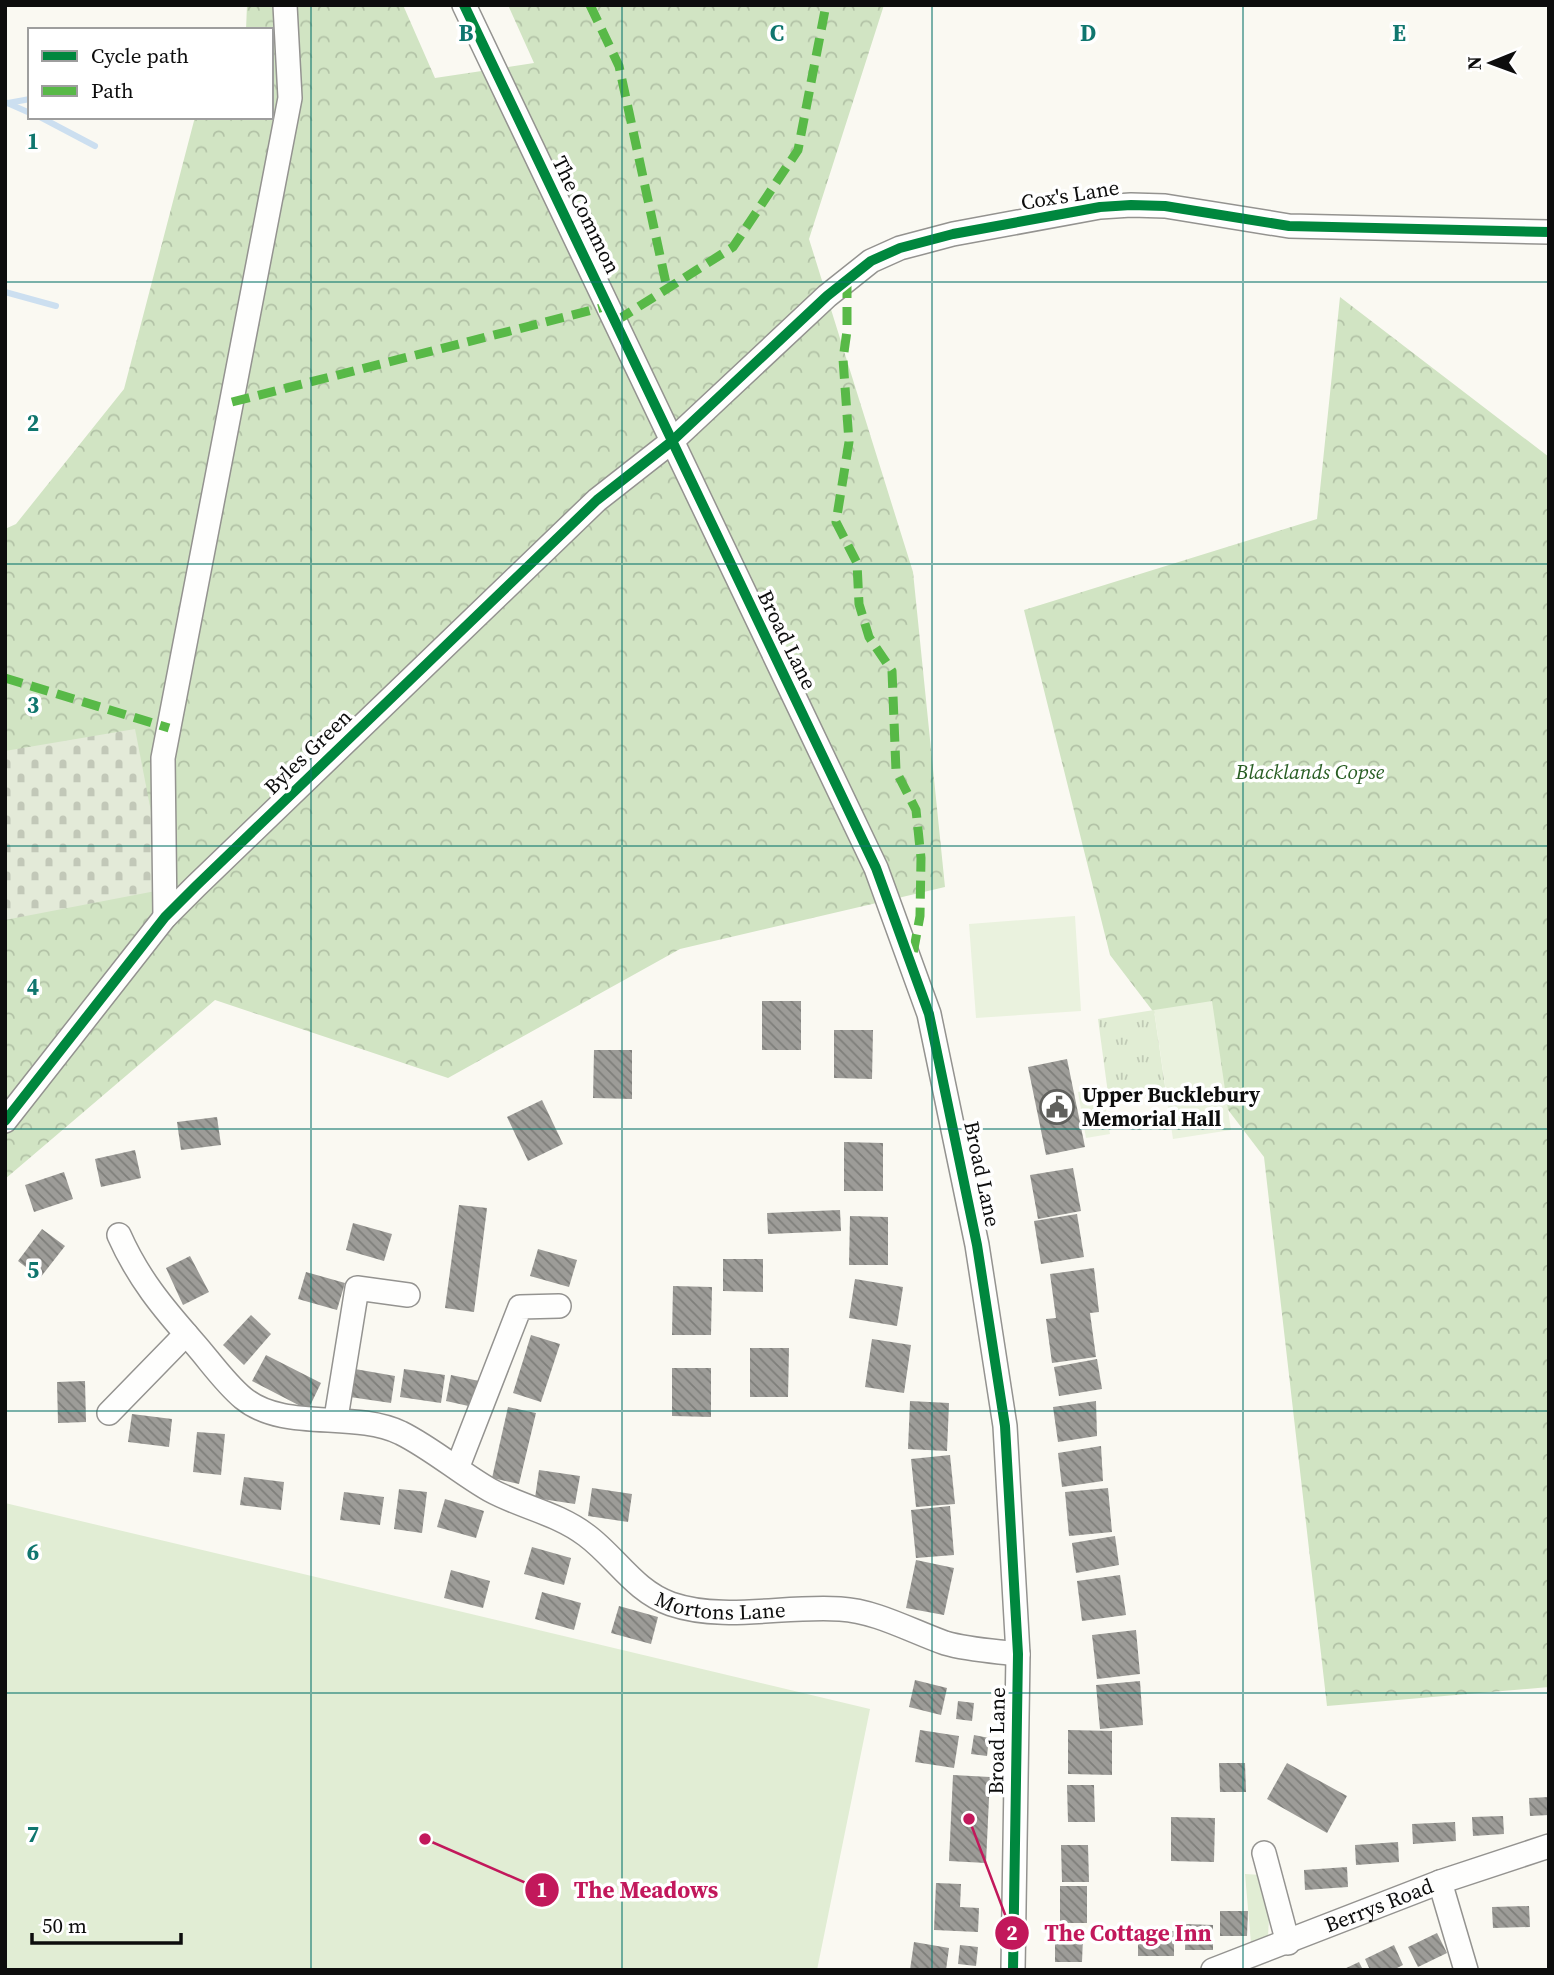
<svg xmlns="http://www.w3.org/2000/svg" width="1554" height="1975" viewBox="0 0 1554 1975" font-family="'Source Serif 4',serif">
  <style>
    .grass { fill: #e1edd4 }
    .forest { fill: url(#forest-crowns) }
    .cemetery { fill: url(#cemetery-stones) }
    .park { fill: url(#park-tufts) }
    .pitch { fill: #eaf2de }
    .lines { fill: none; stroke-linecap: round; stroke-linejoin: round }
    .stream { stroke: #ccdff0; stroke-width: 6 }
    .building { fill: url(#building-back-hatch) }
    .minor-casing { stroke: #949390; stroke-width: 26 }
    .minor { stroke: #fefefd; stroke-width: 23 }
    .quiet { stroke: #58b947; stroke-width: 9; stroke-dasharray: 18 9; stroke-linecap: butt }
    .cycleway-casing { stroke: #fff; stroke-width: 15 }
    .cycleway { stroke: #00873e; stroke-width: 10 }
    .grid { fill: none; stroke: #0f766e; stroke-width: 2; stroke-opacity: 0.55 }
    .labels { text-anchor: middle; stroke-width: 7; stroke-linejoin: round; paint-order: stroke }
    .street-label { font-size: 21px; fill: #0d0d0d; stroke: #fff }
    .park-label { font-size: 21px; font-style: italic; fill: #295e24; stroke: #fff }
    .poi-label { font-size: 21px; font-weight: bold; fill: #0d0d0d; stroke: #fff; text-anchor: start }
    .grid-label { font-size: 23px; text-anchor: middle; font-weight: bold; fill: #0f766e; stroke: #fff; stroke-width: 7; stroke-linejoin: round; paint-order: stroke }
    .leader { fill: none; stroke: #c2185b; stroke-width: 2.5 }
    .callout-dot { fill: #c2185b; stroke: #fff; stroke-width: 2.5 }
    .mark-label { font-size: 21px; text-anchor: middle; font-weight: bold; fill: #fff }
    .callout-label { font-size: 23px; text-anchor: middle; font-weight: bold; fill: #c2185b; stroke: #fff; stroke-width: 7; stroke-linejoin: round; paint-order: stroke }
  </style>
  <defs>
    <pattern id="forest-crowns" width="20" height="18" patternUnits="userSpaceOnUse" patternTransform="scale(1.75)"><rect width="20" height="18" fill="#d1e4c3"/><path d="M2 6a3 3 0 1 1 6 0M12 15a3 3 0 1 1 6 0" fill="none" stroke="#b2c2a6"/></pattern>
    <pattern id="cemetery-stones" width="16" height="16" patternUnits="userSpaceOnUse" patternTransform="scale(1.75)"><rect width="16" height="16" fill="#e3ead8"/><path d="M2 7V4a2 2 0 0 1 4 0v3zM10 15v-3a2 2 0 0 1 4 0v3z" fill="#c2c8b8"/></pattern>
    <pattern id="park-tufts" width="24" height="20" patternUnits="userSpaceOnUse" patternTransform="scale(1.75)"><rect width="24" height="20" fill="#e1edd4"/><path d="M3 7l-1-3M5 7V3M7 7l1-3M15 17l-1-3M17 17v-4M19 17l1-3" fill="none" stroke="#c0cab5"/></pattern>
    <pattern id="building-back-hatch" width="6" height="6" patternUnits="userSpaceOnUse" patternTransform="scale(1.75)"><rect width="6" height="6" fill="#9d9c98"/><path d="M-1 5l2 2M0 0l6 6M5-1l2 2" fill="none" stroke="#7e7e7a"/></pattern>
  </defs>
  <rect width="100%" height="100%" fill="#faf9f2"/>
  <g class="grass">
    <path d="M5,1503l865,206 -53,261h-812z"/>
    <path d="M1245,1874l17,1 7,43 -1,19 -17,6z"/>
  </g>
  <g class="forest">
    <path d="M247,5h156l32,73 99,-15 -26,-58h376l-75,234 104,333 32,315 -265,62 -232,129 -233,-78 -210,179v-650l11,-5 108,-135 71,-272h76v-87h-25z"/>
    <path d="M1340,297l209,160v1230l-222,19 -63,-549 -154,-202 -86,-345 293,-91z"/>
  </g>
  <path class="cemetery" d="M135,729l31,160 -161,31v-169z"/>
  <path class="park" d="M1154,1010l12,83 -57,8 -11,-82z"/>
  <g class="pitch">
    <path d="M1075,916l6,95 -105,7 -7,-94z"/>
    <path d="M1212,1001l19,129 -58,9 -19,-129z"/>
    <path d="M1102,1088l8,46 -24,4 -8,-46z"/>
  </g>
  <g class="lines">
    <g class="stream">
      <path d="M5,102l25,11"/>
      <path d="M8,103l22,-4"/>
      <path d="M40,117l55,29"/>
      <path d="M5,292l51,14"/>
    </g>
  </g>
  <g class="building">
    <rect x="762" y="1001" width="39" height="49"/>
    <path d="M834,1030h39l-1,49 -38,-1z"/>
    <path d="M594,1050h38v49l-39,-1z"/>
    <path d="M1067,1059l18,88 -39,8 -18,-88z"/>
    <path d="M542,1100l21,44 -35,17 -21,-44z"/>
    <path d="M217,1117l4,28 -40,5 -4,-28z"/>
    <path d="M844,1142l39,1v48h-39z"/>
    <path d="M135,1150l6,28 -40,9 -6,-28z"/>
    <path d="M1073,1168l8,43 -43,8 -8,-44z"/>
    <path d="M64,1172l9,27 -39,13 -9,-27z"/>
    <path d="M459,1205l28,3 -13,104 -29,-4z"/>
    <path d="M840,1210l1,21 -73,3 -1,-21z"/>
    <path d="M1077,1214l7,43 -43,7 -7,-43z"/>
    <path d="M850,1216l38,1v48h-39z"/>
    <path d="M353,1223l39,11 -8,27 -38,-11z"/>
    <path d="M42,1229l23,17 -25,32 -22,-17z"/>
    <path d="M538,1249l39,11 -8,27 -39,-11z"/>
    <path d="M190,1256l19,36 -26,13 -17,-37z"/>
    <path d="M723,1259h40v33l-40,-1z"/>
    <path d="M1094,1268l5,44 -9,1 6,44 -44,6 -6,-44 10,-1 -6,-44z"/>
    <path d="M306,1272l39,11 -8,27 -39,-11z"/>
    <path d="M855,1279l48,8 -6,39 -48,-8z"/>
    <path d="M673,1286l39,1 -1,48h-39z"/>
    <path d="M251,1315l20,19 -27,31 -21,-20z"/>
    <path d="M531,1335l29,9 -19,58 -28,-9z"/>
    <path d="M872,1339l39,6 -7,48 -39,-6z"/>
    <path d="M750,1348h39l-1,49h-38z"/>
    <path d="M266,1355l55,28 -13,27 -56,-29z"/>
    <path d="M1097,1359l5,30 -43,7 -5,-29z"/>
    <path d="M672,1368h39v49l-39,-1z"/>
    <path d="M355,1369l40,7 -4,27 -41,-6z"/>
    <path d="M404,1369l41,6 -4,28 -41,-6z"/>
    <path d="M451,1375l28,6 -6,26 -27,-6z"/>
    <path d="M85,1381l1,41 -28,1 -1,-41z"/>
    <path d="M910,1401l39,2 -2,48 -39,-2z"/>
    <path d="M1096,1401l1,35 -39,6 -5,-35z"/>
    <path d="M508,1407l28,6 -17,71 -27,-6z"/>
    <path d="M132,1414l40,5 -3,28 -41,-5z"/>
    <path d="M197,1432l28,2 -4,41 -28,-3z"/>
    <path d="M1101,1446l2,35 -41,6 -4,-34z"/>
    <path d="M950,1455l5,49 -39,3 -5,-48z"/>
    <path d="M539,1470l41,6 -5,28 -40,-6z"/>
    <path d="M244,1477l40,5 -3,28 -41,-5z"/>
    <path d="M592,1488l40,6 -4,28 -40,-6z"/>
    <path d="M1108,1488l4,44 -43,4 -4,-44z"/>
    <path d="M399,1489l28,3 -5,41 -28,-4z"/>
    <path d="M344,1492l40,5 -4,28 -40,-5z"/>
    <path d="M445,1499l39,12 -8,27 -39,-11z"/>
    <path d="M950,1506l4,49 -38,3 -5,-48z"/>
    <path d="M1115,1536l4,29 -43,8 -4,-30z"/>
    <path d="M532,1547l39,11 -7,27 -40,-11z"/>
    <path d="M916,1560l38,8 -10,47 -38,-7z"/>
    <path d="M451,1570l39,11 -7,27 -39,-10z"/>
    <path d="M1120,1575l6,40 -44,6 -5,-40z"/>
    <path d="M542,1592l39,11 -7,27 -39,-11z"/>
    <path d="M619,1606l39,11 -7,27 -40,-11z"/>
    <path d="M1136,1630l4,44 -43,5 -5,-44z"/>
    <path d="M915,1680l32,8 -6,27 -32,-8z"/>
    <path d="M1140,1681l3,44 -43,4 -4,-44z"/>
    <path d="M958,1701l16,2 -2,18 -16,-2z"/>
    <path d="M920,1730l39,6 -5,32 -39,-6z"/>
    <path d="M1068,1730l44,1v44l-44,-1z"/>
    <path d="M974,1735l15,3 -2,18 -16,-2z"/>
    <path d="M1219,1763h26l1,29h-26z"/>
    <path d="M1287,1763l60,33 -20,37 -60,-34z"/>
    <path d="M953,1775l37,2 -4,86 -37,-2z"/>
    <path d="M1067,1785h27l1,37h-27z"/>
    <path d="M1549,1797v18l-19,1 -1,-18z"/>
    <path d="M1503,1816l1,18 -31,2 -1,-19z"/>
    <path d="M1171,1817l44,1 -1,44 -43,-1z"/>
    <path d="M1455,1822l1,19 -43,3 -1,-20z"/>
    <path d="M1398,1842l1,20 -43,3 -1,-20z"/>
    <path d="M1061,1845h27l1,37h-27z"/>
    <path d="M1347,1867l1,20 -43,3 -1,-20z"/>
    <path d="M936,1883l25,1 -1,23 19,1 -1,24 -44,-2z"/>
    <rect x="1060" y="1886" width="27" height="37"/>
    <path d="M1529,1906l1,21 -37,1 -1,-21z"/>
    <path d="M1220,1911h28l-1,25h-27z"/>
    <path d="M1186,1924l27,1v25h-28z"/>
    <rect x="1138" y="1931" width="36" height="25"/>
    <path d="M1437,1933l10,20 -29,14 -10,-20z"/>
    <path d="M1055,1937h28l-1,25h-27z"/>
    <path d="M914,1942l35,6 -3,22h-36z"/>
    <path d="M960,1945l18,2 -2,19 -18,-2z"/>
    <path d="M1394,1945l9,20 -10,5h-23l-5,-11z"/>
    <path d="M1359,1962l4,8h-21z"/>
  </g>
  <g class="lines">
    <g class="minor-casing">
      <g id="minor">
        <path d="M464,5l412,863 53,146 48,231 28,181 13,228 -5,316"/>
        <path d="M165,917l-2,-159 127,-660 -5,-93"/>
        <path d="M5,1121l160,-204 31,-31 401,-386 74,-58 156,-146 44,-35 29,-13 53,-14 147,-27 31,-2 34,1 124,20 260,6"/>
        <path id="s1" d="M119,1235c19,43 44,73 75,108 16,18 30,39 49,55 41,34 109,12 158,35 32,16 59,40 89,57 31,17 67,23 96,45 30,22 48,56 85,69 53,18 114,1 169,5 36,2 71,22 105,34 24,7 49,8 73,11"/>
        <path d="M109,1413l77,-79"/>
        <path d="M336,1418l21,-130 51,7"/>
        <path d="M458,1466l62,-159 39,-1"/>
        <path d="M1264,1853l24,90"/>
        <path d="M1440,1882l26,88"/>
        <path id="s2" d="M1213,1970l227,-88 109,-36"/>
      </g>
    </g>
    <use href="#minor" class="minor"/>
    <g class="quiet">
      <path d="M590,5l29,61 48,222"/>
      <path d="M847,280v51l-4,28 6,83 -13,80 21,41 2,41 10,33 23,34 4,100 20,39 5,48 -1,58 -8,43"/>
      <path d="M616,321l117,-74 65,-97 28,-145"/>
      <path d="M232,402l376,-96"/>
      <path d="M5,678l164,50"/>
    </g>
    <g class="cycleway-casing">
      <g id="cycleway">
        <path d="M464,5l412,863 53,146 48,231 28,181 13,228 -5,316"/>
        <path d="M5,1121l160,-204 31,-31 401,-386 74,-58 156,-146 44,-35 29,-13 53,-14 147,-27 31,-2 34,1 124,20 260,6"/>
      </g>
    </g>
    <use href="#cycleway" class="cycleway"/>
  </g>
  <path class="grid" d="M311,5v1965M622,5v1965M932,5v1965M1243,5v1965M5,282h1544M5,564h1544M5,846h1544M5,1129h1544M5,1411h1544M5,1693h1544"/>
  <defs>
    <g id="civic-ring" transform="scale(1.75)"><circle r="9.5" fill="#fff" stroke="#60605d" stroke-width="1.5"/><path d="M-.6-6.5H3V-4.5H.6V-3L4-1V1h2V6H-6V1h2V-1L-.6-3ZM-1.2 2.5V6h2.4V2.5Z" fill="#60605d"/></g>
  </defs>
  <g fill-rule="evenodd">
    <use href="#civic-ring" x="1057" y="1107"/>
  </g>
  <g class="labels">
    <g class="street-label">
      <text transform="translate(1070 195) rotate(-9)" y="7">Cox's Lane</text>
      <text transform="translate(586 215) rotate(64)" y="7">The Common</text>
      <text transform="translate(787 640) rotate(64)" y="7">Broad Lane</text>
      <text transform="translate(308 752) rotate(-44)" y="7">Byles Green</text>
      <text transform="translate(982 1174) rotate(78)" y="7">Broad Lane</text>
      <text dy="7" stroke="none"><textPath href="#s1" startOffset="742">Mortons Lane</textPath></text>
      <text transform="translate(997 1741) rotate(-89)" y="7">Broad Lane</text>
      <text dy="7" stroke="none"><textPath href="#s2" startOffset="178">Berrys Road</textPath></text>
    </g>
    <g class="park-label">
      <text x="1310" y="779">Blacklands Copse</text>
    </g>
    <g class="poi-label">
      <text x="1082" y="1102">Upper Bucklebury<tspan x="1082" dy="24">Memorial Hall</tspan></text>
    </g>
  </g>
  <g class="grid-label">
    <text x="466" y="41">B</text>
    <text x="777" y="41">C</text>
    <text x="1088" y="41">D</text>
    <text x="1399" y="41">E</text>
    <text x="33" y="149">1</text>
    <text x="33" y="431">2</text>
    <text x="33" y="713">3</text>
    <text x="33" y="995">4</text>
    <text x="33" y="1278">5</text>
    <text x="33" y="1560">6</text>
    <text x="33" y="1842">7</text>
  </g>
  <path class="leader" d="M425 1839L542 1890M969 1819L1012 1933"/>
  <g class="callout-dot">
    <circle cx="425" cy="1839" r="7"/>
    <circle cx="969" cy="1819" r="7"/>
    <circle cx="542" cy="1890" r="18"/>
    <circle cx="1012" cy="1933" r="18"/>
  </g>
  <g class="mark-label">
    <text x="542" y="1897">1</text>
    <text x="1012" y="1940">2</text>
  </g>
  <g class="callout-label">
    <text x="646" y="1898">The Meadows</text>
    <text x="1128" y="1941">The Cottage Inn</text>
  </g>
  <rect width="1554" height="1975" fill="none" stroke="#0d0d0d" stroke-width="14"/>
  <rect x="28" y="28" width="245" height="91" fill="#ffffff" stroke="#9e9e9e" stroke-width="2"/>
  <rect x="42" y="51" width="35" height="10" fill="#00873e" stroke="#9e9e9e" stroke-width="2"/>
  <text x="91" y="63" font-size="21" fill="#0d0d0d">Cycle path</text>
  <rect x="42" y="86" width="35" height="10" fill="#58b947" stroke="#9e9e9e" stroke-width="2"/>
  <text x="91" y="98" font-size="21" fill="#0d0d0d">Path</text>
  <g transform="translate(1491 63) rotate(269)" stroke="#ffffff" stroke-width="5" paint-order="stroke">
  <path d="M0-5L12 26L0 18L-12 26Z" fill="#0d0d0d"/>
  <text y="-10" font-size="19" font-weight="bold" text-anchor="middle" fill="#0d0d0d">N</text>
  </g>
  <path d="M32 1933v10h149v-10" fill="none" stroke="#0d0d0d" stroke-width="3.5"/>
  <text x="42" y="1933" font-size="21" fill="#0d0d0d" stroke="#ffffff" stroke-width="5" paint-order="stroke">50 m</text>
</svg>
